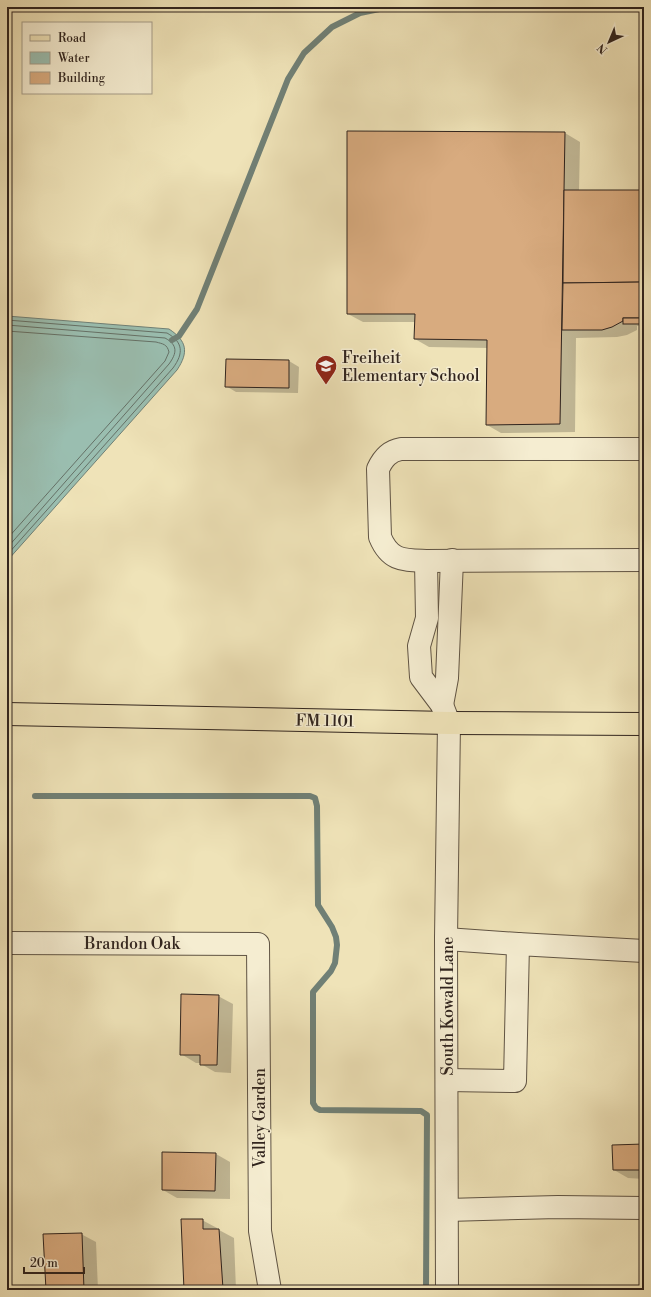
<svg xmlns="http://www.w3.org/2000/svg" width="651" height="1297" viewBox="0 0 651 1297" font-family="'Libre Bodoni',serif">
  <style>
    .water { fill: #9abeb0; stroke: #708076 }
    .shadow { fill: #0003 }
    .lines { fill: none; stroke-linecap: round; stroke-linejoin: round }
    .shore { stroke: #657167; stroke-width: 1 }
    .stream { stroke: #708076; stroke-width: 6 }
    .building { fill: #d8ab7f; stroke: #30241e }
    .minor-casing { stroke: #605444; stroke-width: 24 }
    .major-casing { stroke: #30241e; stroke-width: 24 }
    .minor { stroke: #f5edd1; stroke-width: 22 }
    .major { stroke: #efe3b8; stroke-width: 22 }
    .labels { text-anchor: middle; stroke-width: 3; stroke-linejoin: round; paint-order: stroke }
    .poi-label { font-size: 16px; fill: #30241e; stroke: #f5edd1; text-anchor: start }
    .street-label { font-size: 16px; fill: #30241e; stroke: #f5edd1 }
  </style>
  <rect width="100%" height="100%" fill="#efe3b8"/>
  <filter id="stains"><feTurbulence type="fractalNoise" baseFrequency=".005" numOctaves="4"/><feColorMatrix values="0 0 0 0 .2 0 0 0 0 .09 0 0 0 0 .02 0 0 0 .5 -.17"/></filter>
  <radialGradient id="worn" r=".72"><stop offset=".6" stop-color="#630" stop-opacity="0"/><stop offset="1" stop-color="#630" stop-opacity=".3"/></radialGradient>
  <path class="water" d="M7,316l162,13c18,12 20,23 8,41l-170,191z"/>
  <g class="shadow">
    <path d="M348,132l217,1 15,9 -1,49h65v135h-7v4l-10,5 -10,2 -41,1 -1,94 -74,1 -14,-8 1,-77 -59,-1 -14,-8v-17h-52l-15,-8z"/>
    <path d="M227,360l62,1 10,6 -1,26 -62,-1 -10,-6z"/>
    <path d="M218,996l15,8 -2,69 -16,-1 -14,-8v-1h-5l-15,-9z"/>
    <path d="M644,1145v34l-16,-1 -14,-8z"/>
    <path d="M216,1154l14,8v37l-53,-1 -14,-8z"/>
    <path d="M202,1220l15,8v2h2l15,8 2,52h-51z"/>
    <path d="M81,1234l15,8 2,48h-51z"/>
  </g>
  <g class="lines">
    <g class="shore">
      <path d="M7,320l160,13c16,9 17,20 6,35l-166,187"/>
      <path d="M7,325l158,13c13,7 12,15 4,26l-162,184"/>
      <path d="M7,331l149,11c7,2 11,2 13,10l-4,9 -158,178"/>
    </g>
    <g class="stream">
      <path d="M172,340l7,-4 18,-27 91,-230 16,-26 28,-26 28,-14 29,-6 255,2"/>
      <path d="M35,796h275l5,2 2,8 1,99 14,22 4,10 1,8 -2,18 -4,8 -18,21v111l3,5 4,2 101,1 6,4 -1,175"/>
    </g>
  </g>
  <g class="building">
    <path d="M347,131l218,1 -5,292 -74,1 1,-85 -73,-1 1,-25h-68z"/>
    <path d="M564,190h80v92l-81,1z"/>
    <path d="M644,282v36h-21v3l-11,6 -10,3h-40l1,-47z"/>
    <rect x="623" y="318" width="18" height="6"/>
    <path d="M226,359l63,1v28l-64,-1z"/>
    <path d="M181,994l38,1 -2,70h-17v-10h-20z"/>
    <path d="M644,1144v34h-3l-1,-8h-27l-1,-25z"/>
    <path d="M162,1152l54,1 -1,38 -53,-1z"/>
    <path d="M181,1219h22v10h16l4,60 -39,1z"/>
    <path d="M82,1233l2,57h-38l-3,-56z"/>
  </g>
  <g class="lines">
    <g class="minor-casing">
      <g id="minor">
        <path d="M644,449h-243c-12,2 -18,9 -23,20l2,68c10,24 23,23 46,24l218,-1"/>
        <path d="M426,561l1,57 -8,28 2,31 21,28 7,18 -3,216 1,351"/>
        <path d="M442,705l5,-27 5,-118"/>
        <path d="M446,939l72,5"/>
        <path d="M7,943l251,1 2,287 10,59"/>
        <path d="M447,1080l68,1 3,-137 126,7"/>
        <path d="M447,1210l111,-3 86,1"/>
      </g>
    </g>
    <g class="major-casing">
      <path id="major" d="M7,714l442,9 195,1"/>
    </g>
    <use href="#minor" class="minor"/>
    <use href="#major" class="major"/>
  </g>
  <defs>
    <g id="school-pin" transform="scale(1.15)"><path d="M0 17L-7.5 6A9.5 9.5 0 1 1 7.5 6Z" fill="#8f2418" stroke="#f5edd1"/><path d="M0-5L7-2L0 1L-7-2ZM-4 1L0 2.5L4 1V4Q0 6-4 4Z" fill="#fff"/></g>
  </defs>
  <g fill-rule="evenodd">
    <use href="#school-pin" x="326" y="366"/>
  </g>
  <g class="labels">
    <g class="poi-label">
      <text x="342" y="363">Freiheit<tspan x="342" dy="18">Elementary School</tspan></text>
    </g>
    <g class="street-label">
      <text transform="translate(325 720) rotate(1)" y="6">FM 1101</text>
      <text x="132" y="949">Brandon Oak</text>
      <text transform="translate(447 1006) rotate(-90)" y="6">South Kowald Lane</text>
      <text transform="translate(259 1118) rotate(-90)" y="6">Valley Garden</text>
    </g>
  </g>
  <rect width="651" height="1297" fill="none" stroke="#efe3b8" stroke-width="24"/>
  <rect x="8" y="8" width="635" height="1281" fill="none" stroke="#30241e" stroke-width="2"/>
  <rect x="12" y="12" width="627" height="1273" fill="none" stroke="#30241e"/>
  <rect x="22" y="22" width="130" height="72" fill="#f5edd1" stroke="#a69d89"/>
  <rect x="30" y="35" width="20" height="6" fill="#efe3b8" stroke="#a69d89"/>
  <text x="58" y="42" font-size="12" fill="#30241e">Road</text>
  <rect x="30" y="52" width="20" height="12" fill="#9abeb0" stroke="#a69d89"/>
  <text x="58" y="62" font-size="12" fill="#30241e">Water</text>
  <rect x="30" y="72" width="20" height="12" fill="#d8ab7f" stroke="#a69d89"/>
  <text x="58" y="82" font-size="12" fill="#30241e">Building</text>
  <g transform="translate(609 42) rotate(224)" stroke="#f5edd1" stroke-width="3" paint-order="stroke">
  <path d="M0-3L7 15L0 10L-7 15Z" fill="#30241e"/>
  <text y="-6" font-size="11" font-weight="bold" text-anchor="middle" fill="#30241e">N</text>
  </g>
  <path d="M24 1267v6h60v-6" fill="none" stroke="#30241e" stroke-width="2"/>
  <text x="30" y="1267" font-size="12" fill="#30241e" stroke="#f5edd1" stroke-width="3" paint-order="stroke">20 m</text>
  <rect width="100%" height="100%" filter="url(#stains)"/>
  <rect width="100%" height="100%" fill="url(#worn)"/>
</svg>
